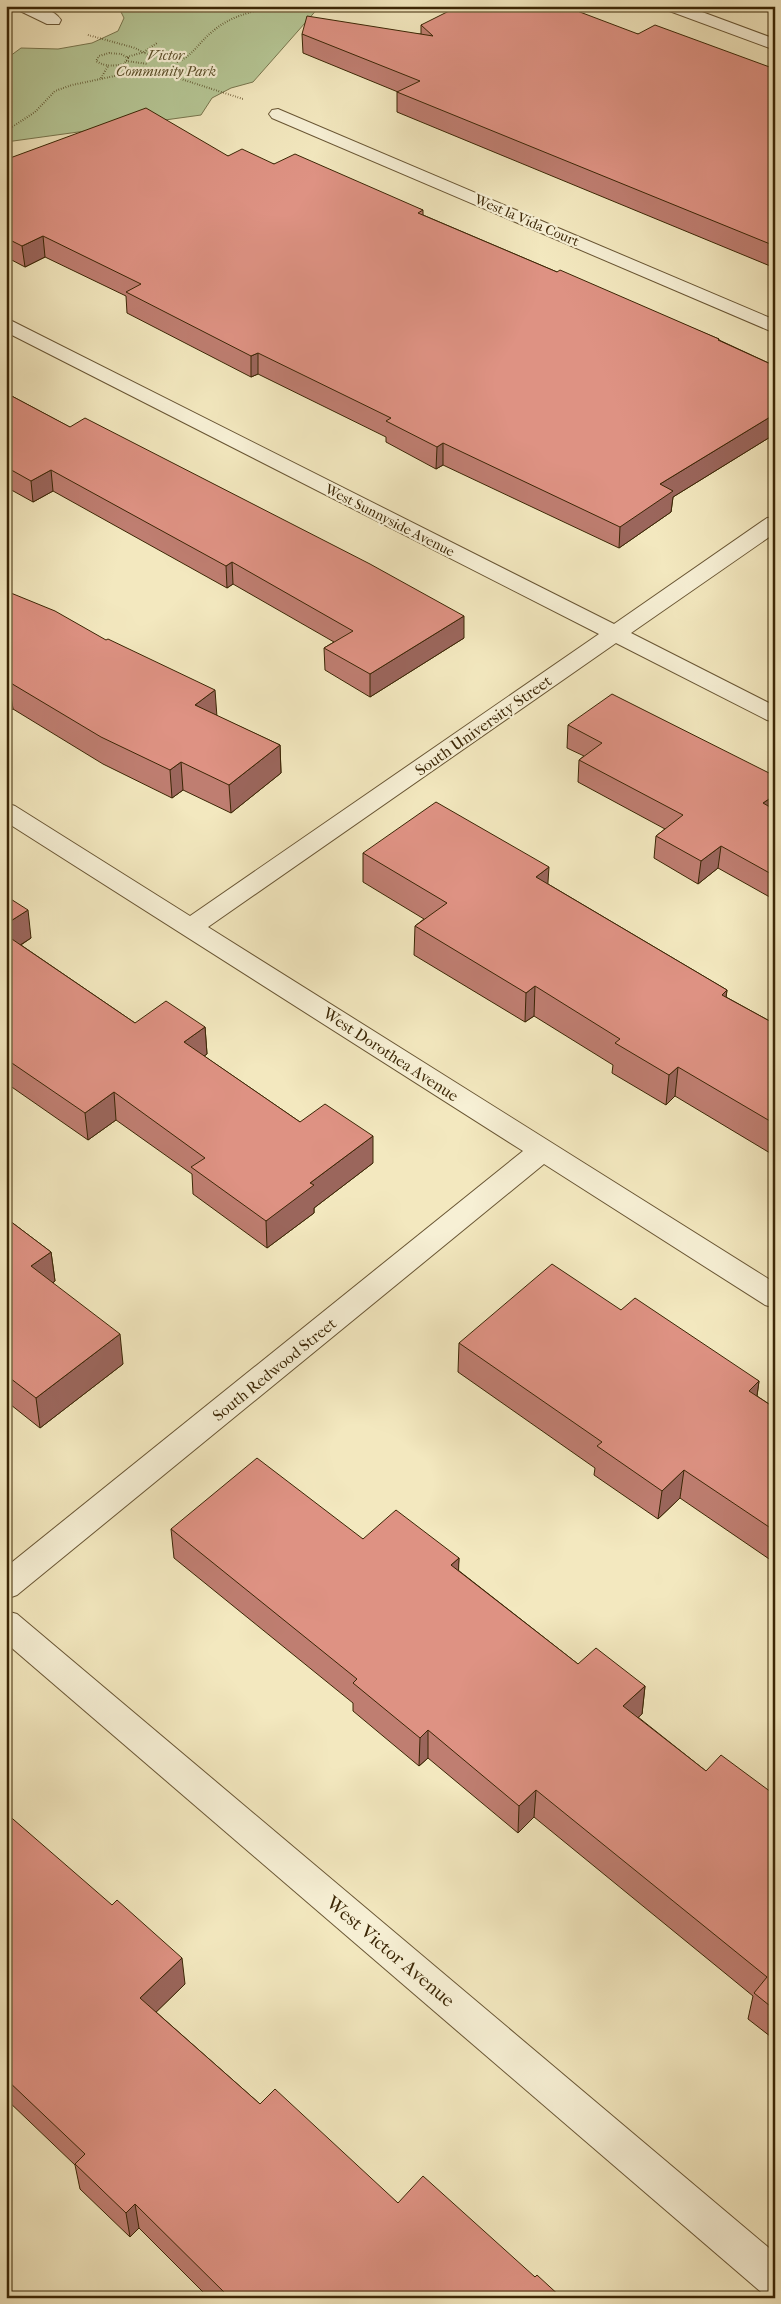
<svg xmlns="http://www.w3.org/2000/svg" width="781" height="2304" viewBox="0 0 781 2304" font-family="'IM FELL French Canon',serif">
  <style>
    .green { fill: #b6c796; stroke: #78764e }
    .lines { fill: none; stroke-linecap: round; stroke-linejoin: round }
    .street-casing { stroke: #695634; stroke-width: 2 }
    .path { stroke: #3b2605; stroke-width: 2; stroke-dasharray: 0.5 2; stroke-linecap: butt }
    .street { fill: #f7f0d5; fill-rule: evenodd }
    .wall { fill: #bf7e71; stroke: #3b2605 }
    .shaded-wall { fill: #9b665c; stroke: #3b2605 }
    .building { fill: #de9283; stroke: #3b2605 }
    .labels { text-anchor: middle; stroke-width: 4.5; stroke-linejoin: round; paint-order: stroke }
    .far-park-label { font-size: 14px; font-style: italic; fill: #5a4e29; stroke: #f7f0d5 }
    .far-street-label { font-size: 14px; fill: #3b2605; stroke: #f7f0d5 }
    .street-label { font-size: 16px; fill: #3b2605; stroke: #f7f0d5 }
    .near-street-label { font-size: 19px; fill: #3b2605; stroke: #f7f0d5 }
  </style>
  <rect width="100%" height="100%" fill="#f3e8bf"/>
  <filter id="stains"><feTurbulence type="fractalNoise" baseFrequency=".004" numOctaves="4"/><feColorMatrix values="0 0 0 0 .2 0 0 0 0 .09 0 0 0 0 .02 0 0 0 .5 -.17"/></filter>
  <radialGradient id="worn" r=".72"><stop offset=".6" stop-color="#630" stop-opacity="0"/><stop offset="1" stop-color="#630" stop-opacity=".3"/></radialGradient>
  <path class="green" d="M118,6h202l-67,76 -22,6 -19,10 -11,17 -195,27v-83l15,-11 37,1 34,-6 26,-12 6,-13z"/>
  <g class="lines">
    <g class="street-casing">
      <g id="street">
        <path d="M14,6c15,0 38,0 47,14l-2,4h-12l-31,-15z"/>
        <path d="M662,6h24l89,33v11l-111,-41z"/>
        <path d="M278,109l497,211v13l-503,-215 -3,-4 3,-4z"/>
        <path d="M6,318l608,306 153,-106 8,-1v16l-144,100 144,73v16l-8,-2 -151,-77 -408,284 567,356v25l-10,-3 -221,-141 -527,431 -11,4v-32l517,-416 -517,-329v-19l9,3 175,110 409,-282 -593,-302z"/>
        <path d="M6,1611l11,3 758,639v44l-14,-5 -755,-649z"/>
      </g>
    </g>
    <g class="path">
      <path d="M88,35l47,13 21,11"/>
      <path d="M109,53l12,1 7,4 -4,6c-10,2 -19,3 -28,-3l3,-5z"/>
      <path d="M127,57l17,-5 13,-9"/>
      <path d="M126,61l22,3"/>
      <path d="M177,62c16,-6 22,-20 35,-30 16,-15 39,-20 60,-26"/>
      <path d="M170,72l11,7 62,20"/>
      <path d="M101,78l7,-12"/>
      <path d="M6,131l29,-19 20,-21 17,-6 76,-16"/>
    </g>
    <use href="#street" class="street"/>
  </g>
  <g class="wall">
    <path d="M421,25l217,9 137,35v199l-378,-156v-20h1l-95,-39 -1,-19h119z"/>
    <path d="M6,156l4,2 218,-2 46,8 149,46v5l134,57 162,67v1l56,26v68l-102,63 -2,15 -52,36 -176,-83 -7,4 -50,-27v-5l-128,-63 -7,3 -124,-64 -1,-17 -81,-39 -20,10 -19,-10z"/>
    <path d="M6,393l458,245 -94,59 -45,-27 -1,-22 10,-6 -101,-58 -6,4 -174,-97 -20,11 -27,-15z"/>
    <path d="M775,582v24l-4,-1z"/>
    <path d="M6,591l211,125 63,29 1,28 -50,40 -48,-23 -11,8 -69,-34 -90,-55 -5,3 -2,-2z"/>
    <path d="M568,725l207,51v124l-57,-32 -20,16 -44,-26 2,-22 9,-7 -87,-47 1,-22 5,-4 -17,-8z"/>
    <path d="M363,853l185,31 179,106 -1,7 49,27v132l-100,-60 -9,9 -54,-32 1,-8 -79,-49 -9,6 -111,-67 1,-29 9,-7 -61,-37z"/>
    <path d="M6,896l25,42 -10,7 114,78 70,4 2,27 -3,2 96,66 73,41 -59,45v5l-47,35 -74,-54 -1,-20 -76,-54 -28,20 -82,-57z"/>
    <path d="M6,1218l45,34 4,29 -2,2 70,81 -83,64 -34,-27z"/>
    <path d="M621,1310l138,71 -2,15 18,12v155l-95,-65 -22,21 -64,-44 1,-7 -137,-96 1,-29z"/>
    <path d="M171,1529l192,10 96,19 -1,12 120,94 67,22 -3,28 -4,3 68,54 69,24v245l-27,-21 5,-23 -219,-179 -16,16 -90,-75 -9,8 -66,-55v-8l-179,-145z"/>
    <path d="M6,1813l179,171 -29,28 104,92 138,99 137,74 27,21h-353l-70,-70 -9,9 -50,-48 -5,-24 -69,-66z"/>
  </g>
  <g class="shaded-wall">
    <path d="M43,236l2,21 -20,10 -3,-21z"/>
    <path d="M258,353v21l-7,3v-21z"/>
    <path d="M775,414v20l-102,63 -2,15 -52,36 1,-21 40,-43z"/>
    <path d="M443,443v22l-7,4 1,-22z"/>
    <path d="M51,470l2,21 -20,11 -2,-21z"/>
    <path d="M232,562l1,22 -6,4 -1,-22z"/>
    <path d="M464,616v22l-94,59v-23z"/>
    <path d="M9,682l4,27 -5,3 -2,-18v-11z"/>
    <path d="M215,690l2,27 -22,-12z"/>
    <path d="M280,745l1,28 -50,40 -2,-28z"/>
    <path d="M181,762l2,28 -11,8 -2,-28z"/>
    <path d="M775,795v20l-12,-12z"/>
    <path d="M721,846l-3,22 -20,16 3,-23z"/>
    <path d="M549,867l-2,30 -11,-20z"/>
    <path d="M28,910l3,28 -25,16v-30z"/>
    <path d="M535,986l-1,30 -9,6 1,-29z"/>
    <path d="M727,990l-4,30 -1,-25z"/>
    <path d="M205,1027l2,27 -21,15 -2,-27z"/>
    <path d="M678,1067l-3,29 -9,9 3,-30z"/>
    <path d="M114,1092l2,28 -28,20 -3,-27z"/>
    <path d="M373,1136v27l-59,45v5l-47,35 -1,-27 44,-38z"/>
    <path d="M51,1252l4,29 -20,15 -4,-30z"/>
    <path d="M120,1334l3,30 -83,64 -4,-30z"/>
    <path d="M759,1381l-4,29 -6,-19z"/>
    <path d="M684,1470l-4,28 -22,21 4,-28z"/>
    <path d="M459,1558l-1,28 -7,-21z"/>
    <path d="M645,1686l-3,28 -22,20 3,-28z"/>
    <path d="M428,1730v28l-9,8 1,-28z"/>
    <path d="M536,1790l-2,27 -16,16 1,-27z"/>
    <path d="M182,1958l3,26 -41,40 -4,-26z"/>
    <path d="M135,2204l4,24 -9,9 -4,-24z"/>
  </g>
  <g class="building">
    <path d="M459,6h105l74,28 17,-9 120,44v177l-378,-154 23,-11 -118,-47 5,-18 126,20 -12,-11z"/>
    <path d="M146,108l82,48 14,-7 32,15 21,-10 128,56 -5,3 139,59 3,-2 159,69 -1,1 57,26v48l-115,70 13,7 -53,36 -177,-84 -6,4 -51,-26 5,-3 -133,-65 -7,3 -125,-64 15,-8 -98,-48 -21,10 -16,-8v-82l4,2z"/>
    <path d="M6,393l64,34 15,-9 285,146 94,52 -94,58 -46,-26 29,-17 -121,-69 -6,4 -175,-96 -20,11 -25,-14z"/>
    <path d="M6,591l49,20 51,29 2,-1 107,51 -20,15 85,40 -51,40 -48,-23 -11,8 -69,-33 -92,-55 -3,1z"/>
    <path d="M612,694l163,82v19l-12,8 12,7v66l-54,-30 -20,15 -45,-25 27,-21 -104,-55 23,-17 -34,-18z"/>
    <path d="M436,802l113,65 -13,10 191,113 -5,5 53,29v100l-97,-57 -9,8 -54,-32 5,-4 -85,-53 -9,7 -111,-67 32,-23 -84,-50z"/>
    <path d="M6,896l22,14 -22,14z"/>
    <path d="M6,935l129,88 31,-22 39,26 -21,15 116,80 25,-18 48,32 -63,47 4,2 -48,36 -75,-54 14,-9 -91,-66 -29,21 -79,-54z"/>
    <path d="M6,1218l45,34 -20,14 89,68 -84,64 -30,-23z"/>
    <path d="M552,1264l69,46 14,-12 124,83 -10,10 26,17v123l-91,-61 -22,21 -65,-45 5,-4 -143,-99z"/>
    <path d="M257,1458l106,81 33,-29 63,48 -8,7 127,99 18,-16 49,38 -22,20 83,65 15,-16 54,40v215l-21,-17 13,-16 -231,-187 -17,16 -91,-76 -8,8 -67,-55 4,-4 -186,-150z"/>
    <path d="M6,1813l106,92 5,-5 65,58 -42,40 120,106 15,-15 123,114 25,-27 112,101 2,-2 25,23h-332l-95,-94 -9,9 -51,-49 10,-10 -79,-75z"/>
  </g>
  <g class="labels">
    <g class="far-park-label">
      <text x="166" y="60">Victor<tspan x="166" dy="16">Community Park</tspan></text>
    </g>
    <g class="far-street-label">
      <text transform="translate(527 220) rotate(23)" y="5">West la Vida Court</text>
      <text transform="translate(390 520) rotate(27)" y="5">West Sunnyside Avenue</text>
    </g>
    <g class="street-label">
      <text transform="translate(483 725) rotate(-35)" y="6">South University Street</text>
      <text transform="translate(391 1054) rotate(33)" y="6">West Dorothea Avenue</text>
      <text transform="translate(274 1369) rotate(-39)" y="6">South Redwood Street</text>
    </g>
    <g class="near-street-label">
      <text transform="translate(391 1951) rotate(40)" y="7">West Victor Avenue</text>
    </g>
  </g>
  <rect width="781" height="2304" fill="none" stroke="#f3e8bf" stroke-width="25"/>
  <rect x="8" y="8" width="766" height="2289" fill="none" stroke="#3b2605" stroke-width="2.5"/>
  <rect x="12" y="12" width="756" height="2279" fill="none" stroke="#3b2605"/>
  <rect width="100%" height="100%" filter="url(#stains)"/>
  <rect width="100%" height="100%" fill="url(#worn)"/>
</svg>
